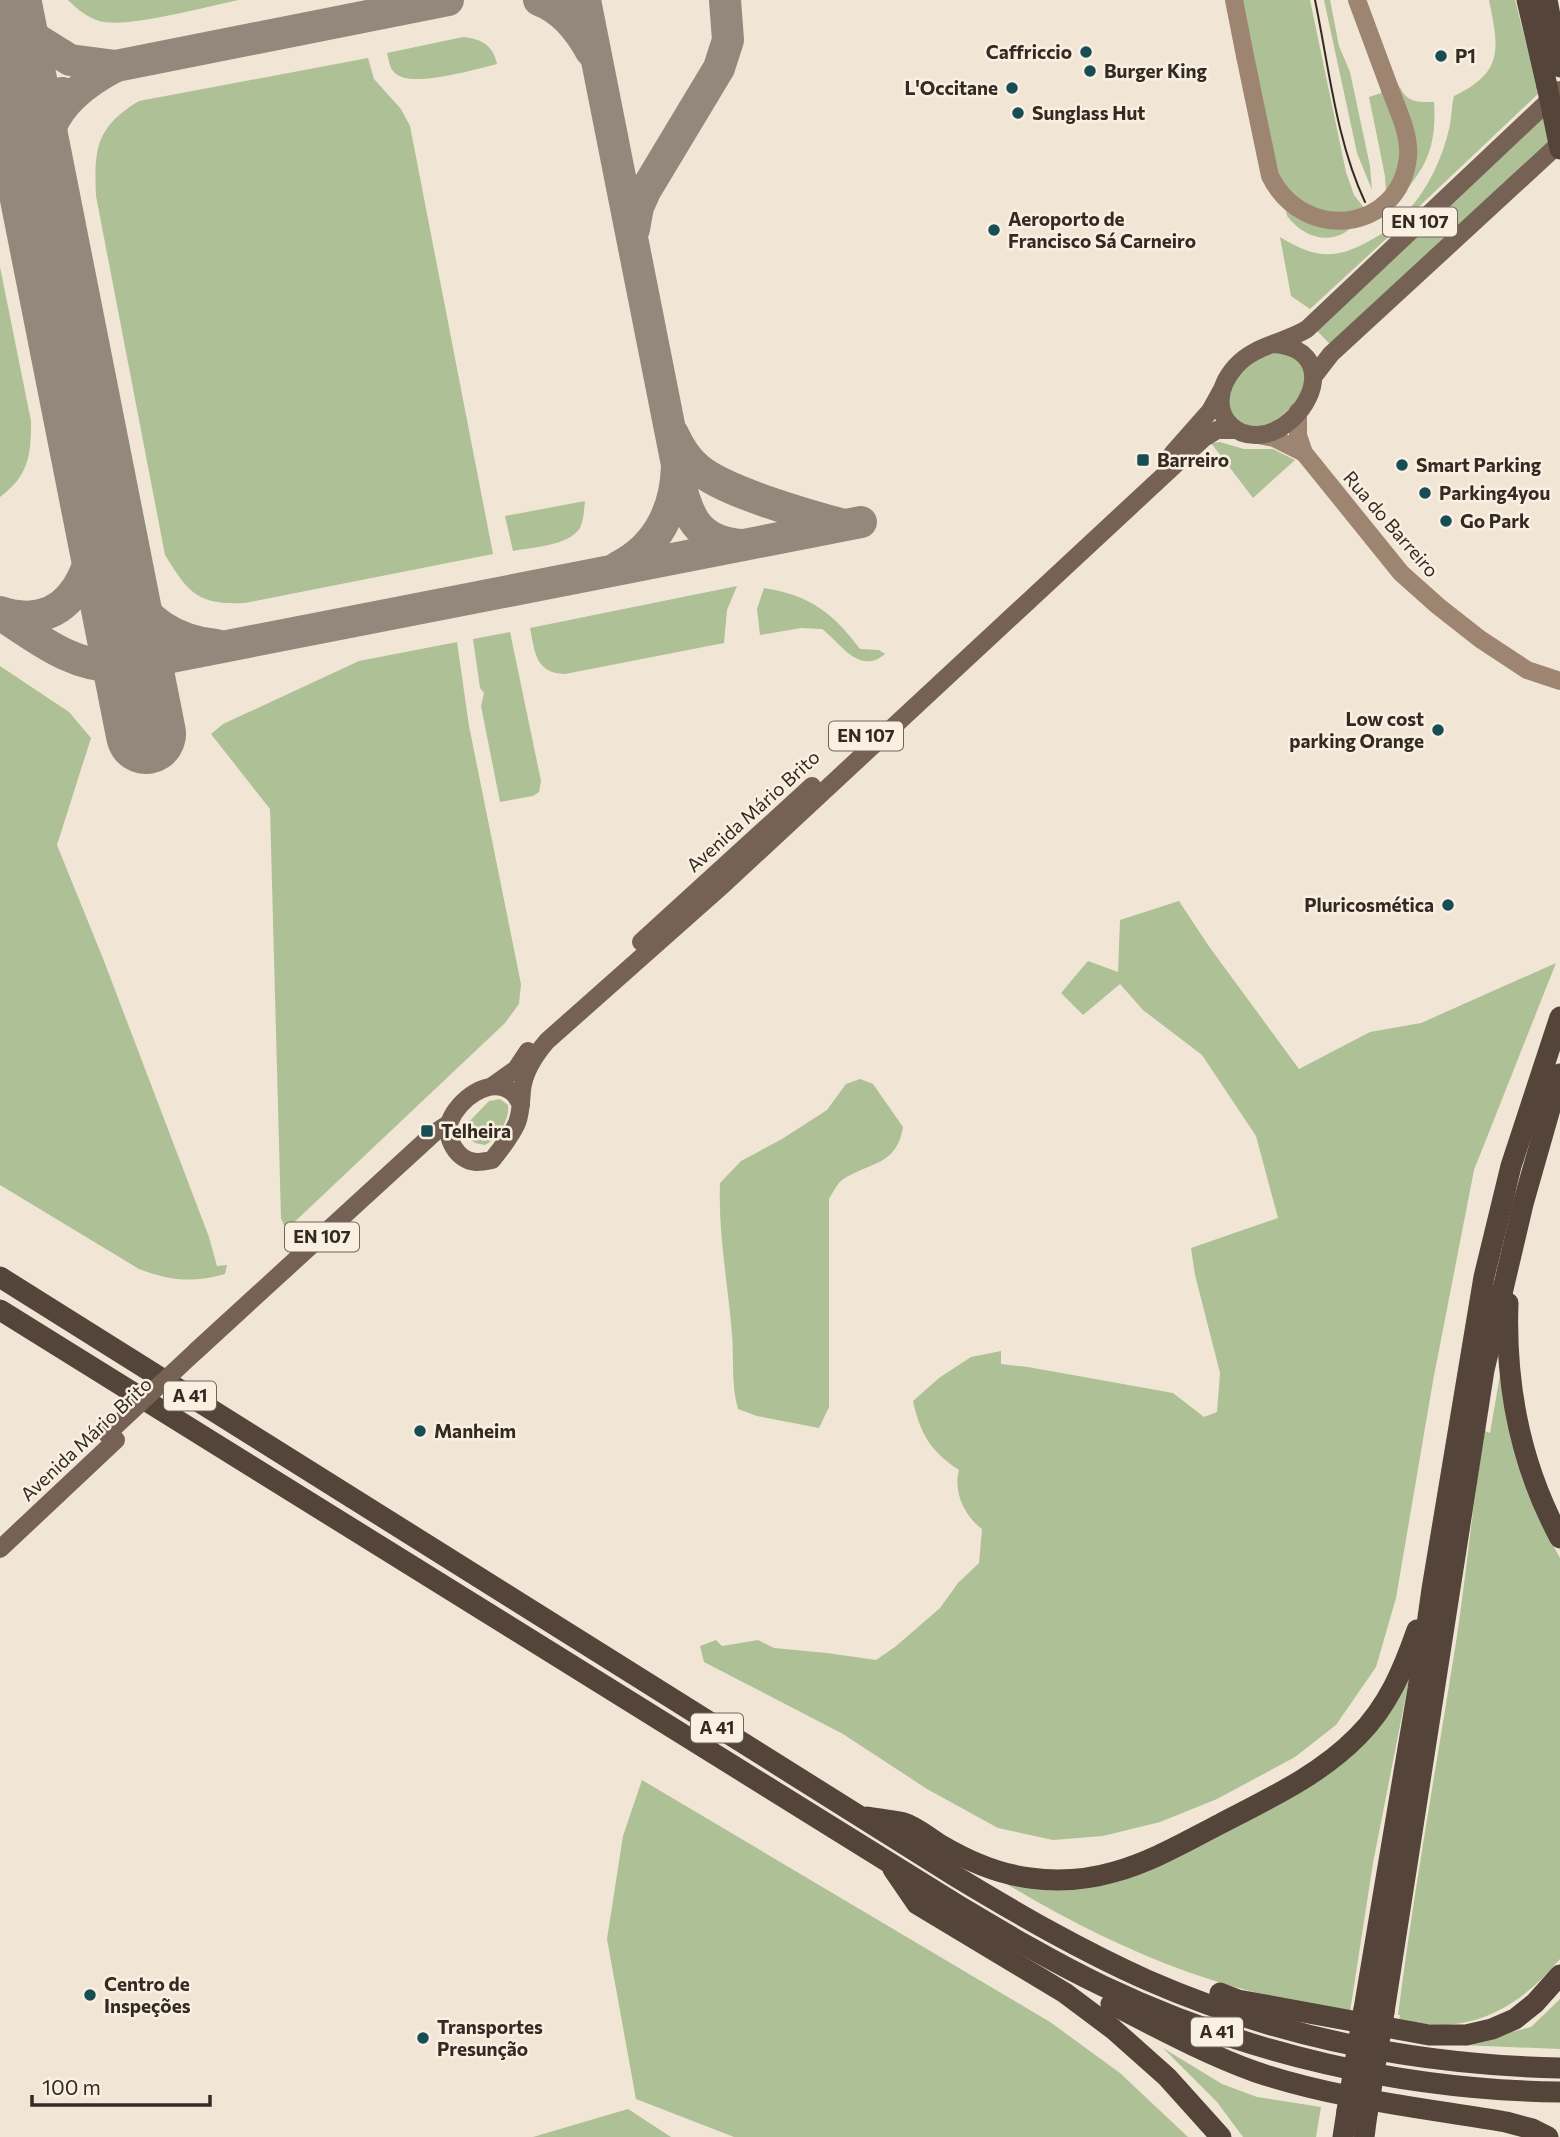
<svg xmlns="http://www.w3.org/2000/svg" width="1560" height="2137" viewBox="0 0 1560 2137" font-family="Commissioner,sans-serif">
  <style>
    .green { fill: #aec095 }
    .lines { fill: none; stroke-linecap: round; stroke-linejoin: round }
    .taxiway { stroke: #92887c; stroke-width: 32 }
    .runway { stroke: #92887c; stroke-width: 80 }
    .secondary { stroke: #9d8572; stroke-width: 18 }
    .primary { stroke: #766254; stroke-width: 18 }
    .motorway { stroke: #54443a; stroke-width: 21 }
    .tram { stroke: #332a24; stroke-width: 2 }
    .secondary-bridge { stroke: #9d8572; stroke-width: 18 }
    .primary-bridge { stroke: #766254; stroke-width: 18 }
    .motorway-bridge { stroke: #54443a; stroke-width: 21 }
    .poi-dot { fill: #184d55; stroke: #f9f0e1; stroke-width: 2.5 }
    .labels { text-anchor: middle; stroke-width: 5; stroke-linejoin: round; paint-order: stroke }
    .shield { fill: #f9f0e1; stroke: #6e655d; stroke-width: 2 }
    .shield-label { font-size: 18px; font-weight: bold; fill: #332a24 }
    .poi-label { font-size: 19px; font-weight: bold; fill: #332a24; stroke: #f9f0e1; text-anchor: start }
    .street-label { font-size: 19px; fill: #332a24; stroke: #f9f0e1 }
  </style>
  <rect width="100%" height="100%" fill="#f1e6d5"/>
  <g class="green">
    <path d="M68,0h171c-31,6 -112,29 -140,21 -12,-4 -22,-12 -31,-21z"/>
    <path d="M1242,0h68l36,172 8,23 11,14c-17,36 -54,38 -78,7z"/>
    <path d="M1324,0h6l9,46 11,26 20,94 2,24 -15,-37z"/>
    <path d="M1489,0h26l24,93 -131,124 -5,-1c23,-23 39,-56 46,-87 3,-11 2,-22 5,-33 50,-24 45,-47 35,-96z"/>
    <path d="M463,37c19,2 30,8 34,27 -21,5 -87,25 -102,9 -6,-5 -6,-13 -8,-20z"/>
    <path d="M368,58l6,21 27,30 9,17 83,428 -248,49c-47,2 -56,-9 -80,-48l-69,-359c-2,-48 0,-69 43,-95z"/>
    <path d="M1400,87c7,16 18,15 34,15 4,56 -16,77 -53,114l5,-24 -1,-16 -16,-79z"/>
    <path d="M1560,102v33l-229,210 -15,-15z"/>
    <path d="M1393,227l4,2 -87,80 -19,-13 -11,-59c48,30 68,17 113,-10z"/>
    <path d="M0,267l31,154c0,34 -2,54 -31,76z"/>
    <path d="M1277,352c5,1 13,1 17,4 33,21 -11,69 -38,72 -6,1 -15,-3 -21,-5l-8,-22c4,-25 27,-43 50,-49z"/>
    <path d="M1220,442l24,7h29l22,11 -42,38 -42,-55z"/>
    <path d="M585,501c-1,8 -1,19 -5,27 -12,18 -47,19 -67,23l-8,-35z"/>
    <path d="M737,586l-10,24 -3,33 -159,31c-30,-1 -30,-22 -35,-46z"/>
    <path d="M764,588c46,7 69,25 96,61l19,1 6,4c-26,22 -44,-11 -63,-25l-21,-1 -41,7 -3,-26z"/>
    <path d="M510,632l31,149 -2,11 -6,4 -33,6 -19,-96 3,-13 -4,-5 -7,-49z"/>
    <path d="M457,642l12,84 52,258 -2,20 -14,19 -219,207 -5,-12 -11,-409 -59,-75 12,-10 136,-63z"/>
    <path d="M0,666l69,46 22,26 -34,107 47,116 105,276 8,29 10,-1 -2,9c-33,9 -54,7 -86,-5l-139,-84z"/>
    <path d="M1179,901l29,44 91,124 71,-37 51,-9 135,-60 -82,207 -41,211 -37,217 -20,69 -40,58 -41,32 -78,42 -57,23 -57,14 -50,4 -55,-12 -71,-39 -84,-55 -139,-72 -4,-16 16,-6 6,6 36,-6 16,8 53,5 49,7 19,-13 45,-39 18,-25 21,-20 3,-34c-18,-13 -29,-38 -23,-59 -29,-19 -39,-37 -46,-69l26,-23 32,-21 30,-6v13l27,3 145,26 31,24 13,-5 3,-39 -25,-98 -4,-27 87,-30 -22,-82 -54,-81 -59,-45 -23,-26 -37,31 -22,-22 27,-32 30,11 2,-52z"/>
    <path d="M860,1079l13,5 30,43c-6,39 -34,35 -61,53 -5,4 -9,12 -13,19v208l-10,21 -62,-12 -19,-7c-7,-24 -4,-49 -6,-75 -4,-50 -14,-100 -12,-151l21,-22 41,-22 45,-29 19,-26z"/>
    <path d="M500,1099l8,6c2,13 -10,34 -23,40l-10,-2 -7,-6 -1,-13 22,-23z"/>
    <path d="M1500,1375l43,152 17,31v401c-30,36 -68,64 -117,66 -14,0 -29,-3 -44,-4l1,-6h-2c16,-127 39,-252 59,-379 10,-68 16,-137 28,-205l5,2z"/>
    <path d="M1407,1677l2,3 -36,183 -23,149c-55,-10 -110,-21 -162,-40 -65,-23 -129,-56 -188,-92l73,6 219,-95z"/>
    <path d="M642,1780l408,242 70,51 68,64h-454l-98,-38 -29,-160 16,-103z"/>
    <path d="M1560,1999v50l-101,-4 72,-18z"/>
    <path d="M1163,2048l59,36 35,13 64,10 -5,30h-73l-26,-35z"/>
    <path d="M628,2109l43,28h-138z"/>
  </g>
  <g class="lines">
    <g class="taxiway">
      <path d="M7,0l26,37 37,23 46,6 332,-66"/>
      <path d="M539,0c24,9 40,29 52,51"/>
      <path d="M585,0l92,465c-1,44 -19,82 -59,102"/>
      <path d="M0,124l12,-30 3,-24"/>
      <path d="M0,144c15,-6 23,-20 34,-31 8,-7 19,-13 28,-20"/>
      <path d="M0,168c21,9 32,27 43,46"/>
      <path d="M44,217c-7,-77 1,-113 72,-151"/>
      <path d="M634,229l4,-22 7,-16 74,-123 9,-28 -3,-40"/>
      <path d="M673,434c6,13 14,26 25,35 27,23 106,45 142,55"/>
      <path d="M93,467c16,78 25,167 123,178"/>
      <path d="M678,475c9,40 18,67 64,70"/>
      <path d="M0,612c67,22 93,-37 96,-92"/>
      <path d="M0,614c38,25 72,53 120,53l741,-145"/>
    </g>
    <path class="runway" d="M1,0l145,734"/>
    <g class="secondary">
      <path d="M1234,0l11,56"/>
      <path d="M1357,0l33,89"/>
      <path d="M1298,411v24l6,18 97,120 37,33 42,33 47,31 33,11"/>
      <path d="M1258,435l16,3 30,15"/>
    </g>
    <g class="primary">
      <path d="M1274,344c50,4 48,48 17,76 -45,40 -97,-7 -55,-54 19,-21 48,-23 71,-37l253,-239"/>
      <path d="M1314,376l17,-22 229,-211"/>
      <path d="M1172,454l38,-43 11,-20"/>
      <path d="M641,942l171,-156"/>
      <path d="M492,1086l24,-17 12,-18"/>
      <path d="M521,1105c-2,-4 -5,-10 -9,-13 -22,-17 -54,8 -62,29 -6,16 7,40 26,41 5,0 11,-1 16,-2 9,-11 19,-24 25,-37 4,-11 4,-21 5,-33 2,-18 13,-35 25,-49l177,-157 480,-446 13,-8h19"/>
      <path d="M196,1351l238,-218 14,-9"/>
      <path d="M0,1549l116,-109"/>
    </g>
    <g class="motorway">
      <path d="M1527,0l20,86"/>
      <path d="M1547,0l13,67"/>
      <path d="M0,1277l955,599c63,38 125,74 192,104 130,57 271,85 413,88"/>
      <path d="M1508,1303c-3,83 12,161 52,235"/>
      <path d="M0,1310l959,596c47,28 94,56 144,80 143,68 299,104 457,106"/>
      <path d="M867,1817c12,2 25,3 37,6 13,4 25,15 37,22 27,16 57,29 89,33 28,4 56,2 84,-6 37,-10 71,-30 106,-48 48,-25 100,-49 138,-88 30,-30 45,-66 59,-106"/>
      <path d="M893,1869l24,35 148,89 48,36 54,48 54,60"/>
      <path d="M1220,1993l18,7 191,35h37l26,-6 23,-10 20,-16 25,-28"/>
      <path d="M1111,2004c47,24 95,50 145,68 80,27 167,36 250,50l26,7 16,8"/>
      <path d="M1364,2009l54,-320 14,-100 52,-312 27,-111 49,-149"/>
      <path d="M1384,2012l100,-642 39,-166 37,-130"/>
      <path d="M1343,2137l4,-26"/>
      <path d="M1364,2137l3,-23"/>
    </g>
    <path class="tram" d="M1315,0c14,67 21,140 50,202"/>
    <path class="secondary-bridge" d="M1245,56l25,120c34,68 130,56 138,-19 2,-23 -10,-46 -18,-68"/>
    <path class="primary-bridge" d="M107,1434l89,-83"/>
    <g class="motorway-bridge">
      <path d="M1547,86l13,63"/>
      <path d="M1347,2111l17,-102"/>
      <path d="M1367,2114l17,-102"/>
    </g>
  </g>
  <g class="poi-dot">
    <circle cx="1086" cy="52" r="7"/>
    <circle cx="1441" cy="56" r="7"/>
    <circle cx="1090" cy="71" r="7"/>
    <circle cx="1012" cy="88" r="7"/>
    <circle cx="1018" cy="113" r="7"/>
    <circle cx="994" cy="230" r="7"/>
    <rect x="1136" y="453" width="14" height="14" rx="3.5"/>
    <circle cx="1402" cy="465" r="7"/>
    <circle cx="1425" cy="493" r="7"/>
    <circle cx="1446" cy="521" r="7"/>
    <circle cx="1438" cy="730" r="7"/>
    <circle cx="1448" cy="905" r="7"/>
    <rect x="420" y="1124" width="14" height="14" rx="3.5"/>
    <circle cx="420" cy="1431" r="7"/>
    <circle cx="90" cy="1995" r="7"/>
    <circle cx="423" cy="2038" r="7"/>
  </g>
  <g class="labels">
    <g class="shield">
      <rect x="1383" y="207.5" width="74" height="29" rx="5"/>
      <rect x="829" y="721.5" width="74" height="29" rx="5"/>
      <rect x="285" y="1222.5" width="74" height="29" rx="5"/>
      <rect x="164" y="1381.5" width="52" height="29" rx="5"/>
      <rect x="691" y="1713.5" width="52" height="29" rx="5"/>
      <rect x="1191" y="2017.5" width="52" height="29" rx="5"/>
    </g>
    <g class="shield-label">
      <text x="1420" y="228">EN 107</text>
      <text x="866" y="742">EN 107</text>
      <text x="322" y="1243">EN 107</text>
      <text x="190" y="1402">A 41</text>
      <text x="717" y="1734">A 41</text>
      <text x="1217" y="2038">A 41</text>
    </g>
    <g class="poi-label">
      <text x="1072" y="59" text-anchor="end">Caffriccio</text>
      <text x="1455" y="63">P1</text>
      <text x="1104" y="78">Burger King</text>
      <text x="998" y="95" text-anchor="end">L'Occitane</text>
      <text x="1032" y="120">Sunglass Hut</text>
      <text x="1008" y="226">Aeroporto de<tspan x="1008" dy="22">Francisco Sá Carneiro</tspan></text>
      <text x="1157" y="467">Barreiro</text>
      <text x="1416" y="472">Smart Parking</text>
      <text x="1439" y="500">Parking4you</text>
      <text x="1460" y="528">Go Park</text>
      <text x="1424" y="726" text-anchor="end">Low cost<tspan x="1424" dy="22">parking Orange</tspan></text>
      <text x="1434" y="912" text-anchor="end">Pluricosmética</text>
      <text x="441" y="1138">Telheira</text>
      <text x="434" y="1438">Manheim</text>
      <text x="104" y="1991">Centro de<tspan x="104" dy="22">Inspeções</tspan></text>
      <text x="437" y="2034">Transportes<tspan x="437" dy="22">Presunção</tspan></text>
    </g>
    <g class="street-label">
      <text transform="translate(1391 524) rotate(49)" y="7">Rua do Barreiro</text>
      <text transform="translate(753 811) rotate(-42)" y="7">Avenida Mário Brito</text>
      <text transform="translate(86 1439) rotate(-43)" y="7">Avenida Mário Brito</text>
    </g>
  </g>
  <path d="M32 2095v10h178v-10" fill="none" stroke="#332a24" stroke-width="3.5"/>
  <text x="42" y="2095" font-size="21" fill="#332a24" stroke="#f9f0e1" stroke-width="5" paint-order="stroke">100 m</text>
</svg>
